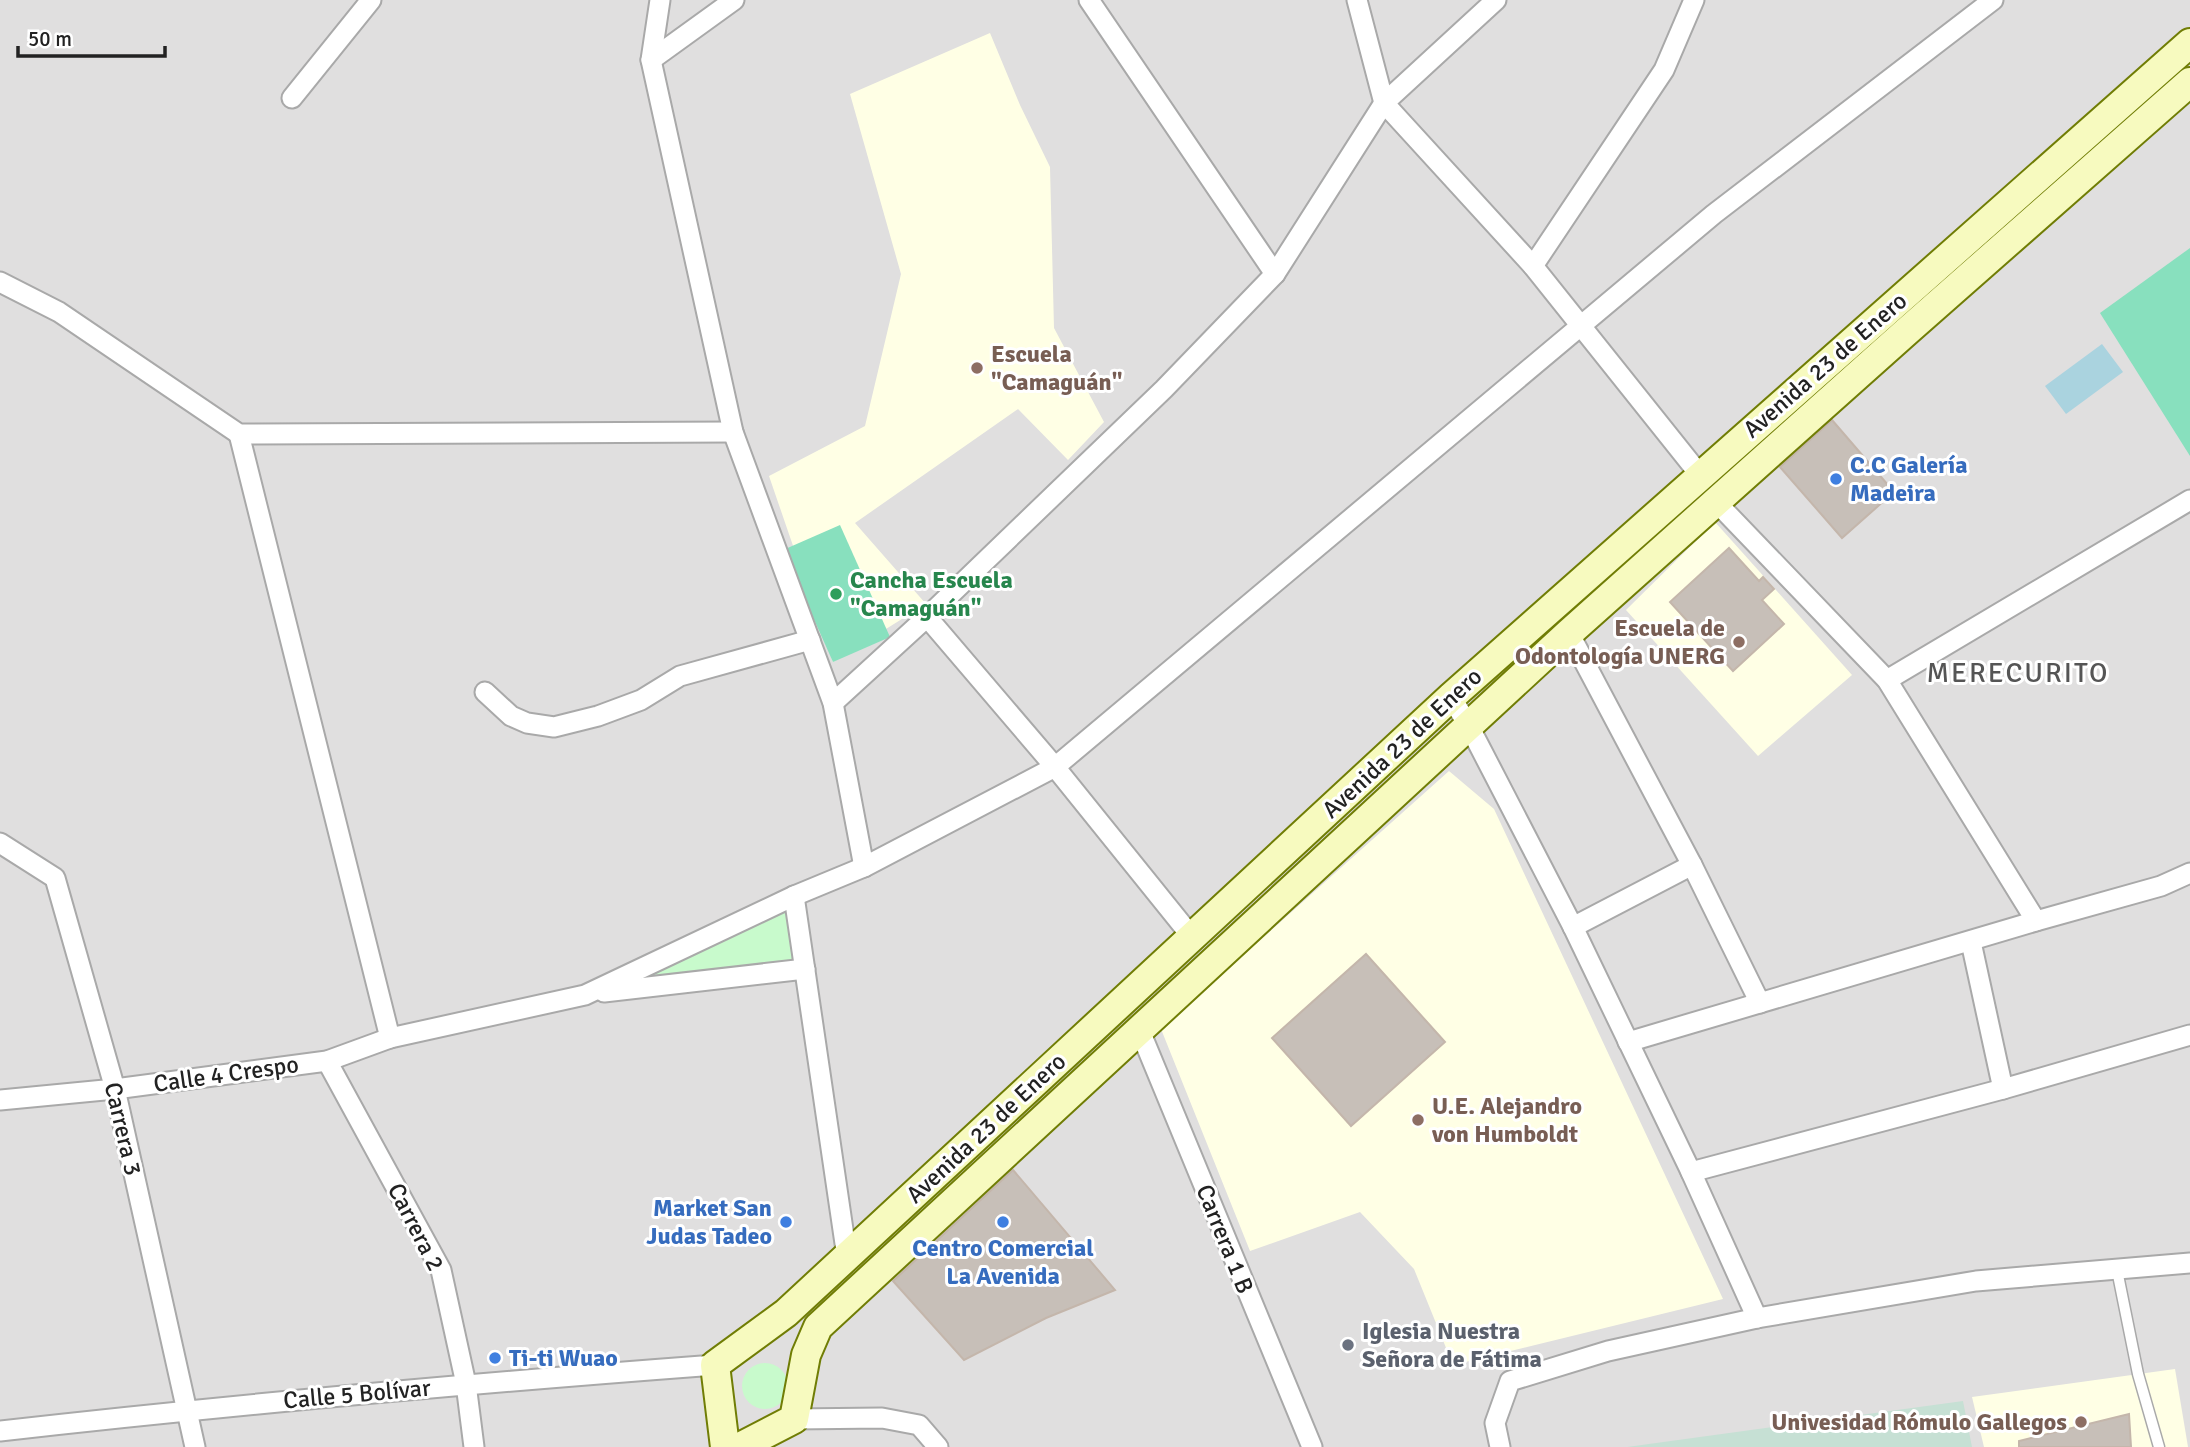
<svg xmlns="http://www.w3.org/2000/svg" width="2190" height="1447" viewBox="0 0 2190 1447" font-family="Signika,sans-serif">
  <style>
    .residential { fill: #e0dfdf }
    .education { fill: #ffffe5 }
    .wetland { fill: #c6e0d4 }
    .park { fill: #c8facc }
    .pitch { fill: #88e0be }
    .water { fill: #aad3df }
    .building { fill: #c7bfb8; stroke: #c4b6ab; stroke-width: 2 }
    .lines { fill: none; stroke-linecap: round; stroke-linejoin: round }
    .service-casing { stroke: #a9a9a9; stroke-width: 13 }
    .minor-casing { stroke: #a9a9a9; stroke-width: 23 }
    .secondary-casing { stroke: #707d05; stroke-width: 32 }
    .service { stroke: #fff; stroke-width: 10 }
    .minor { stroke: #fff; stroke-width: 19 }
    .secondary { stroke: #f7fabf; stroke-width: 28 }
    .education-dot { fill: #8d6e63; stroke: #fff; stroke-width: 2.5 }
    .shop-dot { fill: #3f7fe0; stroke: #fff; stroke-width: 2.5 }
    .leisure-dot { fill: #2e9e5b; stroke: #fff; stroke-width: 2.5 }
    .worship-dot { fill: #6b7280; stroke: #fff; stroke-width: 2.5 }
    .labels { text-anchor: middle; stroke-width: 6; stroke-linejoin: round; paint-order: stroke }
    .education-label { font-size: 24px; font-weight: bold; fill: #785e54; stroke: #fff; text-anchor: start }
    .street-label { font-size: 24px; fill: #222; stroke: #fff }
    .shop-label { font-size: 24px; font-weight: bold; fill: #366cbe; stroke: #fff; text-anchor: start }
    .leisure-label { font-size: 24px; font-weight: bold; fill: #27864d; stroke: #fff; text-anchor: start }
    .worship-label { font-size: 24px; font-weight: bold; fill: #5b616d; stroke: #fff; text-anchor: start }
    .quarter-label { font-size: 28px; letter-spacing: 2px; fill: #555; stroke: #fff }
  </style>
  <rect width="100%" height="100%" fill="#f2efe9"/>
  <rect class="residential" x="0" y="0" width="2190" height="1447"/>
  <g class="education">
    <path d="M990,33l30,72 30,62 4,161 50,94 -36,38 -50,-51 -163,114 71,81 -93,58 -64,-186 96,-50 36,-152 -51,-180z"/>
    <path d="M1715,522l137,153 -94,81 -132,-146z"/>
    <path d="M1449,771l45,38 229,490 -270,66 -39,-96 -54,-57 -110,39 -89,-222z"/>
    <path d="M2175,1369l13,78h-204l-12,-50z"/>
  </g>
  <path class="wetland" d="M1963,1401l9,46h-345z"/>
  <g class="park">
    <path d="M786,908l9,56 -168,17z"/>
    <circle cx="765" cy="1386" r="23"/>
  </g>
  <g class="pitch">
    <path d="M2190,248v208l-90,-143z"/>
    <path d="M840,525l50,112 -57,25 -50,-112z"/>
  </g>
  <path class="water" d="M2102,344l21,28 -57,42 -21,-28z"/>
  <g class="building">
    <path d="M1832,420l62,72 -52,46 -62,-71z"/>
    <path d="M1729,548l30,33 4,-4 11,12 -12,11 22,24 -51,47 -63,-69z"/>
    <path d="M1366,954l79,88 -94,84 -79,-88z"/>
    <path d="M1013,1170l102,120 -69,28 -82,42 -71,-79z"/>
    <path d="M2129,1414l2,33h-112v-6z"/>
  </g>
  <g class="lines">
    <g class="service-casing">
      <path id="service" d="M2117,1270l21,104 21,73"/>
    </g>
    <g class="minor-casing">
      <g id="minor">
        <path d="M660,0l-9,60 82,372 100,271 31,164"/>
        <path d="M1089,0l186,274"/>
        <path d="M1357,0l27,103 149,163 167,209"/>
        <path d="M651,60l83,-60"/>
        <path d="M292,98l79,-98"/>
        <path d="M1533,266l131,-196 30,-70"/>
        <path d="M0,282l59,30 180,122 494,-2"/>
        <path d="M239,434l151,604"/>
        <path d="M1716,502l171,178 149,241"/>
        <path d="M927,617l128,150 137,170"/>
        <path d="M1569,633l123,232 68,138"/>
        <path d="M1887,680l303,-180"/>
        <path d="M485,692l26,24 16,7 27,4 44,-11 43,-16 39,-24 130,-36"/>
        <path d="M1451,697l19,31 103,199 118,245 66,146"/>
        <path d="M833,703l94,-86 237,-228 111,-115 109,-171 112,-103"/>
        <path d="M0,843l55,35 60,211 80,358"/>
        <path d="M794,896l53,361"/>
        <path d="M1573,927l119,-62"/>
        <path d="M1971,942l32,147"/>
        <path d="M604,992l201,-23"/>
        <path d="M1140,1031l172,416"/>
        <path d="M1628,1042l408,-121 125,-35 29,-13"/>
        <path d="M327,1061l114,209 25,114 8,63"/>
        <path d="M0,1100l115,-11 212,-28 63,-23 195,-43 209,-99 70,-29 191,-100 659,-553 279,-214"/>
        <path d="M1691,1172l312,-83 187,-54"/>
        <path d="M794,1419l88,-1 37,7 19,22"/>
        <path d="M0,1431c238,-27 476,-48 715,-66"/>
        <path d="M1500,1447l-5,-24 15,-42 98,-30 149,-33 219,-37 214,-18"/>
      </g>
    </g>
    <g class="secondary-casing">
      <g id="secondary">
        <path d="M725,1447l-10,-82 71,-52 665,-616 739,-654"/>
        <path d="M740,1447l54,-28 12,-64 12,-28 751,-694 337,-301 284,-250"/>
      </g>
    </g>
    <use href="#service" class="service"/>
    <use href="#minor" class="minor"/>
    <use href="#secondary" class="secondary"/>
  </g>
  <g class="education-dot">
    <circle cx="977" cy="368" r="7"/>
    <circle cx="1739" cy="642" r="7"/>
    <circle cx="1418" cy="1120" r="7"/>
    <circle cx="2081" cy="1422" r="7"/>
  </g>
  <g class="shop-dot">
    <circle cx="1836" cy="479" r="7"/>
    <circle cx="786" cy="1222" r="7"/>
    <circle cx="1003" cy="1222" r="7"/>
    <circle cx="495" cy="1358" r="7"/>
  </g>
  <circle class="leisure-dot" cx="836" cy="594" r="7"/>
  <circle class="worship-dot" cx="1348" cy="1345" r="7"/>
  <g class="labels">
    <g class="education-label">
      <text x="991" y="362">Escuela<tspan x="991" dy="28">"Camaguán"</tspan></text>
      <text x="1725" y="636" text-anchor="end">Escuela de<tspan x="1725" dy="28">Odontología UNERG</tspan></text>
      <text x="1432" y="1114">U.E. Alejandro<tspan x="1432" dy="28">von Humboldt</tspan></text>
      <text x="2067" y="1430" text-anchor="end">Univesidad Rómulo Gallegos</text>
    </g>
    <g class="street-label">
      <text transform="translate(1825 365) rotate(-41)" y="8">Avenida 23 de Enero</text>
      <text transform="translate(1402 743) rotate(-43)" y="8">Avenida 23 de Enero</text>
      <text transform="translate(226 1074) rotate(-8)" y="8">Calle 4 Crespo</text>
      <text transform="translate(986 1128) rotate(-43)" y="8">Avenida 23 de Enero</text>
      <text transform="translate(123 1129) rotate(77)" y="8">Carrera 3</text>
      <text transform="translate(416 1227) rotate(63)" y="8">Carrera 2</text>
      <text transform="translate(1225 1239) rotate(68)" y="8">Carrera 1 B</text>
      <text transform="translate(357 1394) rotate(-5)" y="8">Calle 5 Bolívar</text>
    </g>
    <g class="shop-label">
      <text x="1850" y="473">C.C Galería<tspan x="1850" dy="28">Madeira</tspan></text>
      <text x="772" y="1216" text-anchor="end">Market San<tspan x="772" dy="28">Judas Tadeo</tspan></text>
      <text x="1003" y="1256" text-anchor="middle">Centro Comercial<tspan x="1003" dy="28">La Avenida</tspan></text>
      <text x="509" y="1366">Ti-ti Wuao</text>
    </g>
    <g class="leisure-label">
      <text x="850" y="588">Cancha Escuela<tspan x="850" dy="28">"Camaguán"</tspan></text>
    </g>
    <g class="worship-label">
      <text x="1362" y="1339">Iglesia Nuestra<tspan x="1362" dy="28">Señora de Fátima</tspan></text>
    </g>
    <g class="quarter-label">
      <text x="2018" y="682">MERECURITO</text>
    </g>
  </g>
  <path d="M18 46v10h147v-10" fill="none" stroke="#222222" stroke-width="3.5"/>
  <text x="28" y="46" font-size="21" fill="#222222" stroke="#ffffff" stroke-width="5" paint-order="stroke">50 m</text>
</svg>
